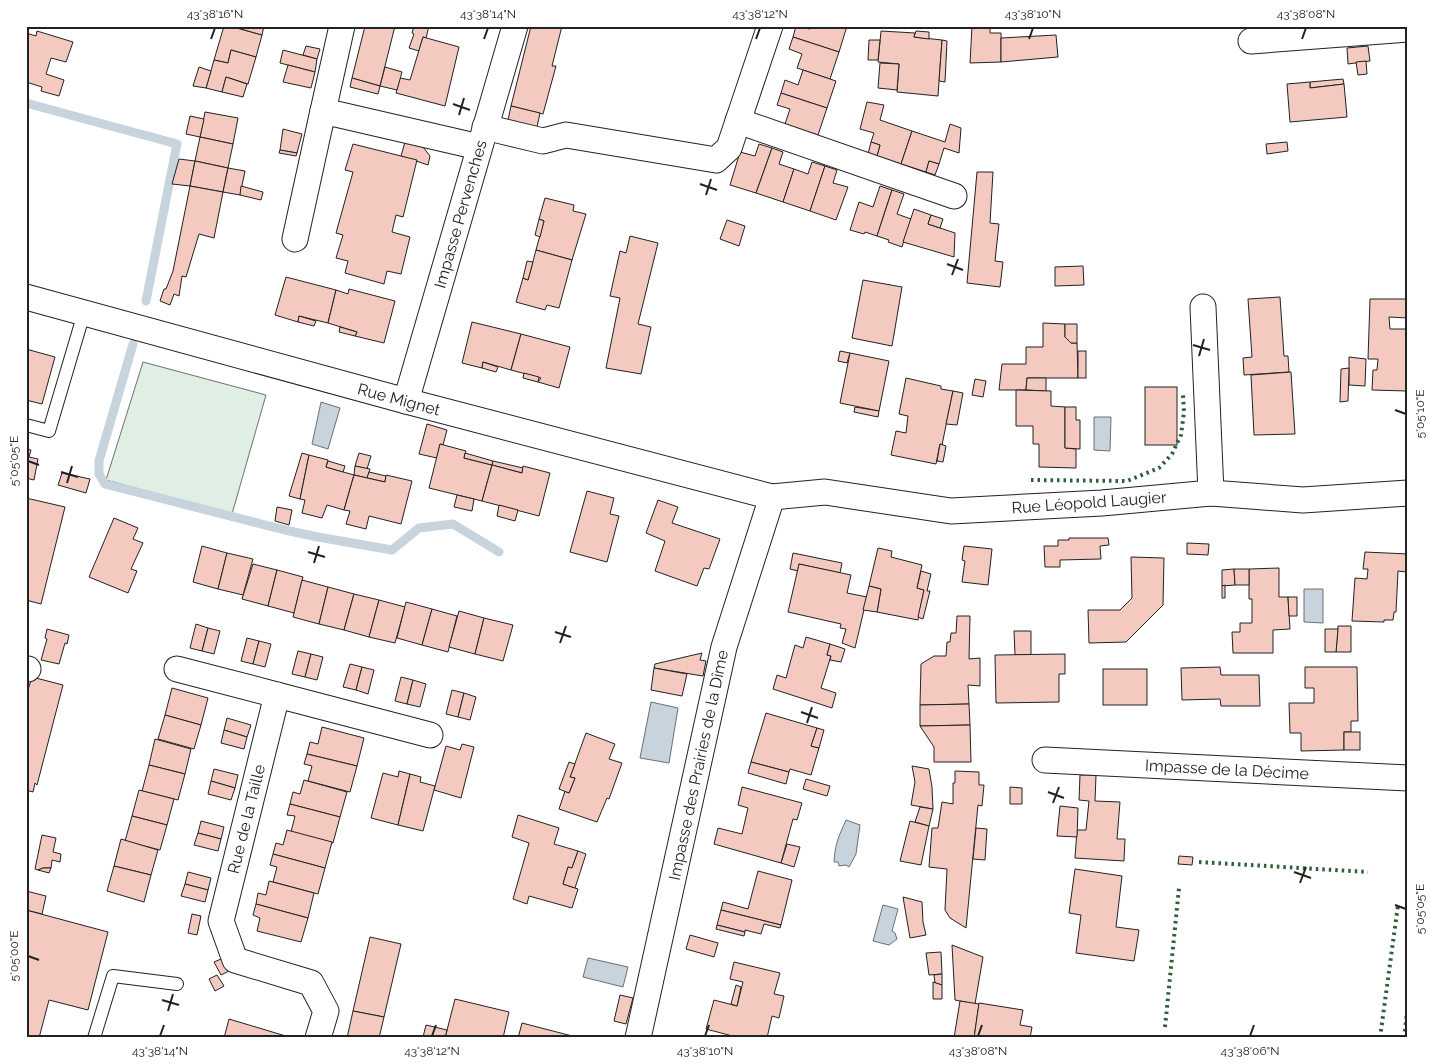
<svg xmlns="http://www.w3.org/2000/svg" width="1434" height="1064" viewBox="0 0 1434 1064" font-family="Raleway,sans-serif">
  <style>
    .green { fill: #e0efe3; stroke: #6f6f6f }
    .water { fill: #c7d3dd; stroke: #6f6f6f }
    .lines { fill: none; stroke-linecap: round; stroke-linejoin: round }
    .stream { stroke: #c7d3dd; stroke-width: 9 }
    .building { fill: #f3c9c0; stroke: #222 }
    .lane-casing { stroke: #222; stroke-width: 14 }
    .street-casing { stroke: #222; stroke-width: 27 }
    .lane { stroke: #fff; stroke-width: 12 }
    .street { stroke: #fff; stroke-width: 25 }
    .hedge { stroke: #2f5e38; stroke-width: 4; stroke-dasharray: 2.5 4; stroke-linecap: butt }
    .ticks { fill: none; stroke: #222; stroke-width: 2 }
    .labels { text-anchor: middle; stroke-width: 4; stroke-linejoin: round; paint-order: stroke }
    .street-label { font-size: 16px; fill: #222; stroke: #fff }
    .neatline { fill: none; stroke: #222; stroke-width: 2 }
    .ticks-label { font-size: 12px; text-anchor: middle; fill: #222 }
  </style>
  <rect width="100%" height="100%" fill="#fff"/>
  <path class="green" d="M143,362l123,33 -34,119 -126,-34z"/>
  <g class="water">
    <path d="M321,402l19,6 -12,41 -16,-5z"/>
    <path d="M1094,417h17l-1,34 -16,-1z"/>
    <path d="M1304,589h19v34l-19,-1z"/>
    <path d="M651,702l27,6 -9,55 -29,-5z"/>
    <path d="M846,820l14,5 -4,29 -7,13 -3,-2 -7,1 -1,-4h-4c1,-19 5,-26 12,-42z"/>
    <path d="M883,905l15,4 -6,22 3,2 2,6 -8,6 -16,-4z"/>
    <path d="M588,958l40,9 -5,20 -40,-10z"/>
  </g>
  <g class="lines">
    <g class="stream">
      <path d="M26,103l151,41 -31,157"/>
      <path d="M133,344l-34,117v13l6,10 180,46 33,7 74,13 27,-22 34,-4 46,28"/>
    </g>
  </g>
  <g class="building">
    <path d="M224,26h6l32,9 -6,22 -25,-7 -3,13 -14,-3z"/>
    <path d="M230,26h34l-2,9z"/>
    <path d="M365,26h30l-15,60 -28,-8z"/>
    <path d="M414,26h15l-3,12 -3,-1 -4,14 -10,-3 5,-14 -2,-1z"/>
    <path d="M531,26h31l-10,40h4l-13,48 -32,-8z"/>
    <path d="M796,26l14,3 1,-3h36l-8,26 -46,-15z"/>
    <path d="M972,26h18v7h11v29l-31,1z"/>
    <path d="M37,31l36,11 -7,20 -15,-4 -5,16 18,6 -5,16 -18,-5 1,-4 -16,-5v-49l10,3z"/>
    <path d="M881,31l34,2 -1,4 28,3 -4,56 -41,-4 2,-28 -21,-2z"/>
    <path d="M916,31l13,1v7l-15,-2z"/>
    <path d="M1056,35l2,22 -57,5v-24z"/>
    <path d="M423,37l36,10 -14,59 -49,-13 4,-15 10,2z"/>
    <path d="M793,37l46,15 -9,27 -33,-11 5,-14 -13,-5z"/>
    <path d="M869,40h11l-2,20h-10z"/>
    <path d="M942,40l5,1 -2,41 -6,-1z"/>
    <path d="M306,46l14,3 -3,10 -14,-4z"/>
    <path d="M1368,46l2,15 -22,3 -1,-16z"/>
    <path d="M231,50l25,7 -8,27 -22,-7 -4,15 -16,-4 8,-28 14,3z"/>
    <path d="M283,50l34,9 -2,13 -35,-9z"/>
    <path d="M1366,61l1,13 -9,1 -2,-13z"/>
    <path d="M880,63l19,1 -2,26 -19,-2z"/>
    <path d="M288,65l27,7 -4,16 -28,-6z"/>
    <path d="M199,67l12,4 -5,17 -13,-2z"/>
    <path d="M385,67l17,5 -5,18 -17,-4z"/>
    <path d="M803,70l33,11 -9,27 -46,-15 4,-13 13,5z"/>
    <path d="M226,77l21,7 -4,13 -21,-5z"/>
    <path d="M352,78l28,8 -2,8 -28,-7z"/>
    <path d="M1343,79l1,5 -34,4v-6z"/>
    <path d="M1310,82v6l34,-4 3,33 -57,5 -3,-38z"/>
    <path d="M781,93l46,15 -9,27 -33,-11 5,-15 -13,-4z"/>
    <path d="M867,102l17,3 -4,15 32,11 -11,33 -24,-8 3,-11 -9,-3 3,-9 -14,-4z"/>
    <path d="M511,106l29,7 -3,14 -29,-7z"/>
    <path d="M205,112l33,6 -5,26 -33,-7z"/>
    <path d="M190,116l14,3 -4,18 -14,-3z"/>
    <path d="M950,124l11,4 -2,25 -15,-5 -5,16 -10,-3 -3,11 -25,-8 11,-33 33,11z"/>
    <path d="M283,129l19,5 -5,19 -17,-3z"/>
    <path d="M200,137l33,7 -5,24 -33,-7z"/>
    <path d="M405,142l18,5 7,9 -2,9 -27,-9z"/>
    <path d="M871,142l9,3 -3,11 -9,-2z"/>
    <path d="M1287,142l1,9 -21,3 -1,-10z"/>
    <path d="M353,144l64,16 -14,57 -7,-2 -4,17 18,5 -9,37 -14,-3 -3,13 -39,-11 3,-12 -12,-3 7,-23 -7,-2 17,-61 -8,-2z"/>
    <path d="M759,144l13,4 -16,45 -26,-8 10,-33 15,4z"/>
    <path d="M772,148l11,4 -4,12 15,5 -11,33 -27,-9z"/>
    <path d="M280,150l17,3 -1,3 -17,-3z"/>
    <path d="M179,159l16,2 -5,25 -18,-2z"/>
    <path d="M195,161l33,7 -5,24 -33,-6z"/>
    <path d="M929,161l10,3 -4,11 -9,-3z"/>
    <path d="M812,162l13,4 -15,45 -27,-9 11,-33 14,5z"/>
    <path d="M825,166l12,4 -4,13 15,4 -12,33 -26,-9z"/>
    <path d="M228,168l17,3 -5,24 -17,-3z"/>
    <path d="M977,172h16l-3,51 9,1 -4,37 8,1 -3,25 -33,-4z"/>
    <path d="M190,186l33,6 -9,46 -15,-4 -13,43 -4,-1 -3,20 -5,-2 -4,11 -10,-4 4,-12h2l7,-18z"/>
    <path d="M241,186l22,6 -2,8 -21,-5z"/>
    <path d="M880,186l12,4 -15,46 -12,-4 -1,2 -14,-4 9,-28 14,5z"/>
    <path d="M892,190l12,4 -7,20 14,5 -9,28 -14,-5 1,-2 -12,-4z"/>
    <path d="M545,198l29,7 -1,6 13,3 -14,46 -36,-10 8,-29 -5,-2z"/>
    <path d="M914,209l17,6 -3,9 27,9 -1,24 -51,-15z"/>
    <path d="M931,215l12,4 -3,9 -12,-4z"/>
    <path d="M539,219l5,2 -4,16 -5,-2z"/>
    <path d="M727,220l18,6 -6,20 -19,-7z"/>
    <path d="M630,236l28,7 -20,81 13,3 -10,47 -35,-6 14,-70 -10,-2 10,-45 6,2z"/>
    <path d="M536,250l36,10 -13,48 -12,-3 -2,5 -29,-8 7,-24 5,2z"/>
    <path d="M527,261l6,1 -5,18 -5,-2z"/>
    <path d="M1083,266l1,19 -29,1v-19z"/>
    <path d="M286,277l50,13 -8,33 -29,-7 -1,6 -23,-7z"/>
    <path d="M863,280l39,7 -10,59 -40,-8z"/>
    <path d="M349,289l46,12 -11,42 -29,-7 2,-4 -29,-9 8,-33 12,4z"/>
    <path d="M1280,297l4,59h4l1,16 -45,3 -1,-17 9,-1 -4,-58z"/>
    <path d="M1370,299h38v19l-19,-1 1,12h18l-1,62 -35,-1 1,-20h4l1,-11h-10z"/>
    <path d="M299,316l17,5 -2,5 -16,-4z"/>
    <path d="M472,322l49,12 -10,36 -28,-8 -1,6 -20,-5z"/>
    <path d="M1043,323l22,1v13l6,6h6l1,35h-51l-1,12h-27l3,-26h24v-17h17z"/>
    <path d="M1065,324h12v19h-6l-6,-6z"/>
    <path d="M340,327l17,5 -2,4 -16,-4z"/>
    <path d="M521,334l49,13 -11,41 -21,-6 3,-4 -30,-8z"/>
    <path d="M26,349l29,8 -13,47 -16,-4z"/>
    <path d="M840,351l10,2 -3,10 -9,-2z"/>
    <rect x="1078" y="351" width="8" height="27"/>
    <path d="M850,353l39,8 -10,50 -39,-8z"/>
    <path d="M1349,357l17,2 -1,27 -16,-1z"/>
    <path d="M483,362l15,5 -2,5 -14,-4z"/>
    <path d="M1349,368l-1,33 -8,1 1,-33z"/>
    <path d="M1291,372l4,62 -41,1 -3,-60z"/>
    <path d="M524,373l15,4 -1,5 -15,-4z"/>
    <path d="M906,378l35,8v3l12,2 -11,54 -2,-1 -4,20 -45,-9 5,-24 10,2 2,-17 -9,-2z"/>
    <path d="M1027,378h19v13l-20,-1z"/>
    <path d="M975,379l11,2 -3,16 -11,-2z"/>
    <rect x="1145" y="387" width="32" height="58"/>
    <path d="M1016,390l35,1v15l14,1v41l11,1v19l-37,-1v-23h-6v-18h-17z"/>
    <path d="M953,391l10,2 -6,32 -11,-1z"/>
    <path d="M855,407l24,4 -1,6 -24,-5z"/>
    <path d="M1065,407h11v13h4v29l-15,-1z"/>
    <path d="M427,424l20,6 -4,15 -3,-1 -3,14 -18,-4z"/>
    <path d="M440,444l26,7 -2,7 28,7 -10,36 -53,-13z"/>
    <path d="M940,444l6,2 -3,16 -6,-1z"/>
    <path d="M26,449l5,1 -2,7 9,2 -4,21 -8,-2z"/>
    <path d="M302,453l7,2 -9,44 -11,-3z"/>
    <path d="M359,453l12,3 -4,13 -12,-3z"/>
    <path d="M465,453l28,8 -1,4 -28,-7z"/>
    <path d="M309,455l19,5 -2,7 28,8 -10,35 -17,-5 -5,13 -20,-5 3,-13 -5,-1z"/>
    <path d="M328,461l17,5 -2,6 -17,-5z"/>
    <path d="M493,461l30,7 -1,5 -30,-8z"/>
    <path d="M492,465l30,8 1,-7 27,7 -11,43 -57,-15z"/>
    <path d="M355,466l15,3 -3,9 -13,-3z"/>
    <path d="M369,472l17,4 -1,6 -18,-4z"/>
    <path d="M62,473l28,6 -4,14 -28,-8z"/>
    <path d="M354,475l31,7 1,-7 26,6 -11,43 -32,-8 -3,13 -20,-5 4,-13 -6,-1z"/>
    <path d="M587,491l27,7 -4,16 9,2 -12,46 -37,-10z"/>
    <path d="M457,495l17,4 -2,12 -18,-4z"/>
    <path d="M26,498l39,9 -24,97 -15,-4z"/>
    <path d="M658,500l20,7 -6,16 48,16 -11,30 -5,-1 -7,18 -42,-15 10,-30 -19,-8z"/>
    <path d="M499,505l19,5 -3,11 -18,-5z"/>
    <path d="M277,507l15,3 -3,15 -14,-4z"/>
    <path d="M114,518l24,10 -5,11 10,4 -12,26 6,2 -9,22 -39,-16z"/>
    <path d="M1069,538h39l1,7 -9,1 1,13 -41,1v7h-15l-1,-21h14v-6h11z"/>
    <path d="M1187,543l22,1 -1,11 -21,-1z"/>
    <path d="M202,546l25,7 -9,36 -25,-7z"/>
    <path d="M964,546l28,3 -4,36 -26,-3 3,-21 -3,-1z"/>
    <path d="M878,548l14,3 -1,6 31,8 -5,23 7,2 -6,30 -41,-8 4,-23 -12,-3z"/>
    <path d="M1365,552l43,2 -1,18 -9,-1 -2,41h-2l-1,8h-9v2l-32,-1 3,-43 12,1 1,-10h-5z"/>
    <path d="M227,553l26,6 -10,36 -25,-6z"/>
    <path d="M793,553l49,10 -2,10 -41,-9 -1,7 -8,-2z"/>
    <path d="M1131,557l33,1 -1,47 -37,37 -37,1 -1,-33h32l12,-12z"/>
    <path d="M253,564l24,6 -9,36 -26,-7z"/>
    <path d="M799,564l52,11 -4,18 20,4 -12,51 -13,-5 4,-14 -6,-1 1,-4 -53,-12z"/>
    <path d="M1279,568v29h9l2,32 -17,1v23h-40l-1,-21h8v-9h12v-24h-3v-30z"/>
    <path d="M1234,569l1,16 -13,1v-16z"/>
    <path d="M1234,569h15v16h-14z"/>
    <path d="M277,570l26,7 -9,36 -26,-7z"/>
    <path d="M921,571l10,3 -4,17h3l-7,28 -5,-2 6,-27 -7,-2z"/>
    <path d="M302,580l26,7 -9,37 -26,-7z"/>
    <path d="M1225,585v13h-3v-12z"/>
    <path d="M869,586l12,3 -4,23 -14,-2z"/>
    <path d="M328,587l26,7 -10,36 -25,-6z"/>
    <path d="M354,594l25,6 -10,37 -25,-7z"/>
    <path d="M1288,597h9v19h-8z"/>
    <path d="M379,600l26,7 -10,36 -26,-6z"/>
    <path d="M406,602l26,7 -10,36 -25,-7z"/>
    <path d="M432,609l25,7 -9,36 -26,-7z"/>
    <path d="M459,611l25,7 -9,36 -26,-7z"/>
    <path d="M957,616h13l-1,43 11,-1v28l-12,-1 1,19 -49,1 1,-41 13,-8h12l1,-14h3l1,-9h5z"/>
    <path d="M484,618l29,7 -10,36 -28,-7z"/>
    <path d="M196,624l12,4 -6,23 -12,-3z"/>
    <path d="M1338,626h13v26h-15z"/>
    <path d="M208,628l12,3 -6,23 -12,-3z"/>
    <path d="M47,629l22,6 -2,9 -2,-1 -6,21 -18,-4 6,-21 -2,-1z"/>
    <path d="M1325,629h13l-2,23h-11z"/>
    <path d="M1014,631h17v24h-16z"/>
    <path d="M806,637l24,7 -3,11 4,1 -10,32 15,5 -4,15 -59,-19 4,-14 9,3 9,-33 8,3z"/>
    <path d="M247,638l12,3 -6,23 -12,-3z"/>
    <path d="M259,641l12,3 -6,23 -12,-3z"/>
    <path d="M830,644l15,5 -4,13 -11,-2 1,-4 -4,-1z"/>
    <path d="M298,651l13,3 -6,23 -13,-3z"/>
    <path d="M702,653l-2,7 6,1 -3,15 -49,-8 1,-4z"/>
    <path d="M311,654l12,3 -6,23 -12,-3z"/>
    <path d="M1065,654v20h-6v28l-63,1 -1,-48z"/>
    <path d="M350,664l12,3 -6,23 -13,-3z"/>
    <path d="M362,667l12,3 -6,24 -12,-4z"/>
    <path d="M1220,667l1,8h38l1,31h-39l-1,-7 -38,1 -1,-32z"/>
    <path d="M1305,667h52l1,54h-7v11h-7v18l-43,1v-18h-11l-1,-30h25v-15h-9z"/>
    <path d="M654,668l33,6 -5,22 -31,-6z"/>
    <rect x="1103" y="669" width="44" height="36"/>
    <path d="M32,677l31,8 -26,100 -2,-2 -2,9 -7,-2v-79l2,-5h-2v-10z"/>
    <path d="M401,677l12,3 -6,24 -12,-3z"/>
    <path d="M413,680l13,4 -6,23 -13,-3z"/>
    <path d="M172,688l36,10 -7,27 -36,-10z"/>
    <path d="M452,690l12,3 -6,24 -12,-3z"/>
    <path d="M464,693l12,4 -6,23 -12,-3z"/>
    <path d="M969,704l1,21 -50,1v-21z"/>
    <path d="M766,713l51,15 -6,18 8,2 -8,27 -21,-6 -1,3 -38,-10z"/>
    <path d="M165,715l36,10 -7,24 -36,-10z"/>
    <path d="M227,718l24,7 -4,12 -23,-7z"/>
    <path d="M970,725l1,37h-37v-15l-14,-21z"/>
    <path d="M322,727l42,11 -7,28 -50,-12 3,-12 8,2z"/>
    <path d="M817,728l7,2 -5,18 -8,-2z"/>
    <path d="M224,730l23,7 -3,12 -23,-6z"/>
    <rect x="1344" y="732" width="16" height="18"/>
    <path d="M586,733l29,11 -6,15 13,4 -13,36 -2,-1 -10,24 -38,-13 6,-18 4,2 6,-15 -5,-1z"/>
    <path d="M155,739l36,10 -6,25 -36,-9z"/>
    <path d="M462,744l12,3 -13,51 -27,-8 12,-44 14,4z"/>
    <path d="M307,754l50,12 -7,26 -42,-11 4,-15 -8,-2z"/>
    <path d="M569,762l6,2 -5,13 5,1 -6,15 -10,-4z"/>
    <path d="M751,762l38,10 -3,12 -38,-11z"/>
    <path d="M149,765l36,9 -7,26 -36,-9z"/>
    <path d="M912,766l17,3 3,18 1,22 -22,-4 4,-23z"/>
    <path d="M214,769l24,6 -3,13 -24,-7z"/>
    <path d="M399,771l11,3 -12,51 -27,-7 12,-45 15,4z"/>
    <path d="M955,771l24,1v13h5l-2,21 -4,-1 -12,123 -16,-10 -5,-8 2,-41 -18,-2 3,-39h6l4,-26 11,2v-21h2z"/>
    <path d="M410,774l11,3 -1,5 15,4 -12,45 -25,-6z"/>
    <path d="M1080,775h16l-1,26 25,1 -3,37h8l-1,22 -49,-3 2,-28h9l3,-29 -10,-1z"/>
    <path d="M806,779l24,7 -3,10 -24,-7z"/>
    <path d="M304,780l43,12 -7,25 -50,-13 3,-12 7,2z"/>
    <path d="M211,781l24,7 -4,12 -23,-6z"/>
    <path d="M742,787l60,16 -5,17 -4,-1 -12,44 -67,-19 4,-16 24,6 6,-26 -10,-3z"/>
    <path d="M1010,787l12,1v16h-12z"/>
    <path d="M139,790l35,9 -7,26 -35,-9z"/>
    <path d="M290,804l50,13 -7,26 -42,-11 4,-16 -8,-1z"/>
    <path d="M1060,806l18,2 -1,29 -20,-1z"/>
    <path d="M920,807l13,2 -4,17 -14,-4z"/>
    <path d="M518,815l41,13 -5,16 24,7 -6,17 -4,-1 -5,17 15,5 -6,19 -43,-12 -2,8 -14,-5 16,-56 -17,-6z"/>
    <path d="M132,816l35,9 -7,25 -35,-9z"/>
    <path d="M201,821l23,6 -3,12 -23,-6z"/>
    <path d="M910,821l19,5 -8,39 -21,-4z"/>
    <path d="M976,828l11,1 -2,31 -12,-1z"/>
    <path d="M287,830l45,12 -7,26 -52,-14 3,-11 7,2z"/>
    <path d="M198,833l23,6 -3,12 -24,-6z"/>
    <path d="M42,835l14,3 -3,14 8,2 -1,8 -8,-2 -1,8h-8l-5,2 -3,-1z"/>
    <path d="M121,839l37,11 -7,25 -37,-9z"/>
    <path d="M787,844l13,3 -6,20 -13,-4z"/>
    <path d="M578,851l8,3 -11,34 -12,-4 5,-17 4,1z"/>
    <path d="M273,854l52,14 -7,26 -45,-12 4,-15 -7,-2z"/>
    <path d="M1179,856l14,1 -1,8 -14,-1z"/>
    <path d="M114,866l37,9 -7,27 -37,-11z"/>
    <path d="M43,868h8l-2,5 -11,-3z"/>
    <path d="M1075,869l47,7 -6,51 23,3 -5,31 -58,-8 5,-38 -12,-2z"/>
    <path d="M758,871l34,9 -11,45 -60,-15 2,-8 25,7z"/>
    <path d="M188,872l23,6 -3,12 -23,-6z"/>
    <path d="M269,881l45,12 -6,25 -52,-14 2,-11 8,2z"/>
    <path d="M185,884l23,6 -3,12 -24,-6z"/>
    <path d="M26,891l20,5 -4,18 -16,-4z"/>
    <path d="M903,897l19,5 1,20 3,13 -16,3z"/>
    <path d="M256,904l52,14 -7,24 -44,-11 3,-13 -7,-3z"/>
    <path d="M26,910l82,22 -20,78 -39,-10 -10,38h-13z"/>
    <path d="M721,910l60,15 -1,3 -16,-4 -3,10 -16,-4v2l-28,-7z"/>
    <path d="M192,914l9,2 -4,19 -9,-2z"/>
    <path d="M717,925l28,7 -1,4 -28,-7z"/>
    <path d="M690,935l28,8 -4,14 -28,-8z"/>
    <path d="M370,937l31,7 -17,73 -31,-6z"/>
    <path d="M952,945l31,12 -8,47 -20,-4z"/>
    <path d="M941,952l1,22 -13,1 -3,-22z"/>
    <path d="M221,959l8,12 -8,4 -7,-13z"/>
    <path d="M734,962l46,11 -6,21 10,2 -5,22 -7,-2 -5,22h-27l-34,-9 8,-29 23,6 6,-24 -13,-3z"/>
    <path d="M942,974v11l-7,-2 -1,-8z"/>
    <path d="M217,975l7,11 -9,5 -6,-12z"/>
    <path d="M933,982l9,3v14h-9z"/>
    <path d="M736,985l5,2 -4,19 -6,-2z"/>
    <path d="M620,995l13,3 -7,26 -12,-3z"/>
    <path d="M455,999l54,13 -6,26h-58z"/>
    <path d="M960,1001l19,3 -5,34h-20z"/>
    <path d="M979,1003l44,7 -3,15 12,2 -2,11h-56z"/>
    <path d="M353,1011l31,6 -5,21h-32z"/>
    <path d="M229,1019l60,18v1h-65z"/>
    <path d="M522,1023l58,15h-62z"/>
    <path d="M426,1025l21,5 -2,8 -22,-1z"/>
  </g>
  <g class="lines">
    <g class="lane-casing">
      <g id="lane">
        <path d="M26,425l23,6 35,-118"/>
        <path d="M94,1038l19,-62 64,8"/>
      </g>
    </g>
    <g class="street-casing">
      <g id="street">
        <path d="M1251,41l157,-12"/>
        <path d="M323,111l19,-85"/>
        <path d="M738,121l216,75"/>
        <path d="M485,127l58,14 23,-6 150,25 13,-12 41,-122"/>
        <path d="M295,239l28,-128 156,36"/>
        <path d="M26,297l380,104 366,96 53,-5 126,19 151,-8 109,-10 92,7 105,-7"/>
        <path d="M1203,307l8,186"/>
        <path d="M406,401l109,-375"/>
        <path d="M26,669h2"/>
        <path d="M177,669l100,26"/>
        <path d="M1045,760l363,18"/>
        <path d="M318,1038l8,-27 -15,-28 -76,-23 -14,-39 56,-226 153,40"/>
        <path d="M638,1038l86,-391 48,-150"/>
      </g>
    </g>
    <use href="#lane" class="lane"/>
    <use href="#street" class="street"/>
    <g class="hedge">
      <path d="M1031,480l96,1 32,-13 13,-14 9,-19 3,-23 -1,-17"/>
      <path d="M1199,862l169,10"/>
      <path d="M1165,1027l14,-139"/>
      <path d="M1380,1038l18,-133"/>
      <path d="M1404,1038l4,-33"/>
    </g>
  </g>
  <path class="ticks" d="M211,39l4,-11M484,39l4,-11M756,39l4,-11M1029,39l4,-11M1302,39l4,-11M453,104l17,6M459,115l5,-17M700,184l17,6M706,195l5,-16M947,264l16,6M952,275l6,-16M1193,345l17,5M1199,356l5,-17M1395,410l11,4M28,461l11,4M61,472l17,5M67,483l5,-17M308,552l17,5M314,563l5,-17M555,632l16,5M560,643l6,-17M801,712l17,6M807,723l5,-16M1048,792l16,6M1053,803l6,-16M1294,872l17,6M1300,883l6,-16M1395,905l11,4M28,956l11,4M162,1000l17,5M168,1011l5,-17M160,1036l4,-11M432,1036l4,-11M705,1036l4,-11M978,1036l4,-11M1250,1036l4,-11"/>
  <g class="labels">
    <g class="street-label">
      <text transform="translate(460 214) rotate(-74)" y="6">Impasse Pervenches</text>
      <text transform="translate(399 399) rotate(15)" y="6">Rue Mignet</text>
      <text transform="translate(1089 502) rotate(-4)" y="6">Rue Léopold Laugier</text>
      <text transform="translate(698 765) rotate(-78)" y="6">Impasse des Prairies de la Dîme</text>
      <text transform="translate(1227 769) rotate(3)" y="6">Impasse de la Décime</text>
      <text transform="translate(246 819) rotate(-76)" y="6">Rue de la Taille</text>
    </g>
  </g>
  <rect width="1434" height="1064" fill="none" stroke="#ffffff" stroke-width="55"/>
  <rect x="28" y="28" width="1378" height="1008" class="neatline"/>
  <g class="ticks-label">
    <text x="215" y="18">43°38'16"N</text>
    <text x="488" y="18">43°38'14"N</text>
    <text x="760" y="18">43°38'12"N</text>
    <text x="1033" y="18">43°38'10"N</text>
    <text x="1306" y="18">43°38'08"N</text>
    <text transform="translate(1420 414) rotate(-90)" y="4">5°05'10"E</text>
    <text transform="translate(14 461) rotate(-90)" y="4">5°05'05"E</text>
    <text transform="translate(1420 909) rotate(-90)" y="4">5°05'05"E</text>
    <text transform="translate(14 956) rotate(-90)" y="4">5°05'00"E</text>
    <text x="160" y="1055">43°38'14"N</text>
    <text x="432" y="1055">43°38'12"N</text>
    <text x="705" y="1055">43°38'10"N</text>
    <text x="978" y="1055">43°38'08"N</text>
    <text x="1250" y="1055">43°38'06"N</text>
  </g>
</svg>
